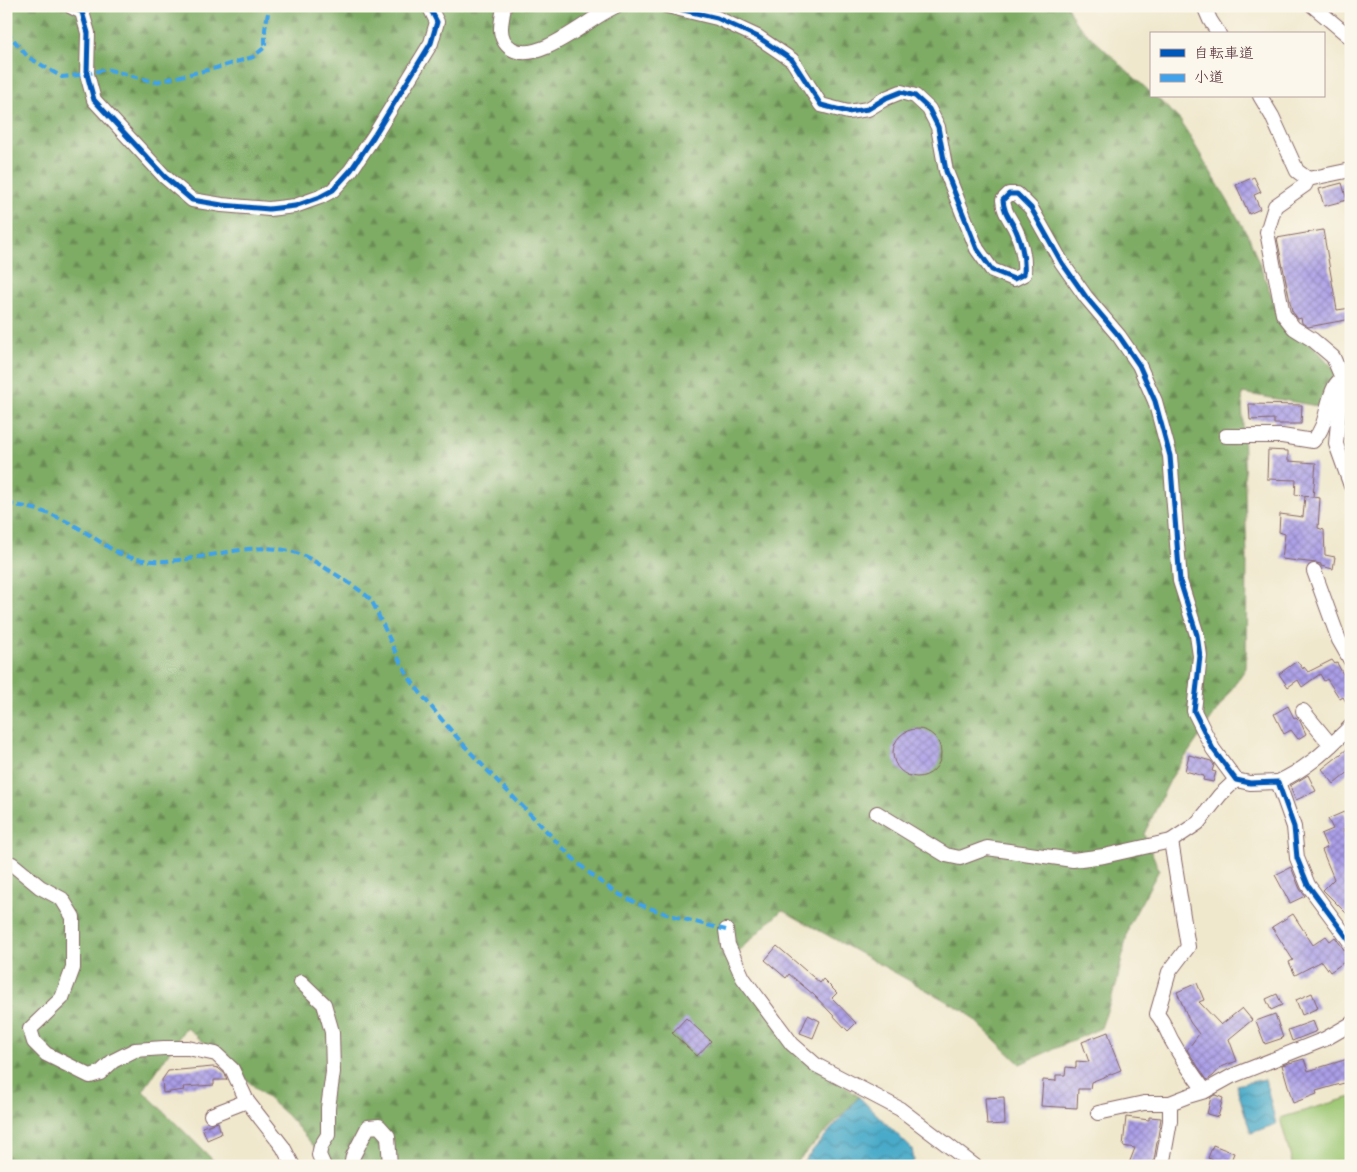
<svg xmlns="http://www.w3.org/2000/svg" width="1357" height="1172" viewBox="0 0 1357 1172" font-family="'Patrick Hand','Klee One',sans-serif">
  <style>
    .forest { fill: url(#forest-firs); stroke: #646648 }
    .garden { fill: #9dc773; stroke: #74734f }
    .water { fill: url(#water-waves); stroke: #4a657a }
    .building { fill: url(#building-cross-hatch) }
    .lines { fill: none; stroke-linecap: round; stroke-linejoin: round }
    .minor-casing { stroke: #846564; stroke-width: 16 }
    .minor { stroke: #fff; stroke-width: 14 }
    .quiet { stroke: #40a2eb; stroke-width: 4; stroke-dasharray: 8 4; stroke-linecap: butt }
    .cycleway-casing { stroke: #fbf7ec; stroke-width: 8 }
    .cycleway { stroke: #0057b8; stroke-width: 5 }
  </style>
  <defs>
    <pattern id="forest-firs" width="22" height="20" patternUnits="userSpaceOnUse" patternTransform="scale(1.25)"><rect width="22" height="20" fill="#7eac65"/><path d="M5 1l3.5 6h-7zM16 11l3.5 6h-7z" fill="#698b53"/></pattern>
    <pattern id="water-waves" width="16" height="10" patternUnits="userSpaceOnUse" patternTransform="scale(1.25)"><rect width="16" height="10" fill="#49abc9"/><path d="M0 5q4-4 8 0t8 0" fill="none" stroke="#3f8ba3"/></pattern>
    <pattern id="building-cross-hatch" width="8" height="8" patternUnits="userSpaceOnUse" patternTransform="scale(1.25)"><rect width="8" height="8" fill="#aa9ee7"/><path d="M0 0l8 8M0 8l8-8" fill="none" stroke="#8c80bb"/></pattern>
  </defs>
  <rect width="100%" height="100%" fill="#fbf7ec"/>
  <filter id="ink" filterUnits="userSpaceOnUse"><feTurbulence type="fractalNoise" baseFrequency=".02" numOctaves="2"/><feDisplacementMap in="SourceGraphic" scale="10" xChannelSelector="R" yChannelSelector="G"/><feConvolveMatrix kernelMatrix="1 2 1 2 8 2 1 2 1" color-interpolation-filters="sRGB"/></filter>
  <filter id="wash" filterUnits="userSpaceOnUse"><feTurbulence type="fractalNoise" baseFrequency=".0096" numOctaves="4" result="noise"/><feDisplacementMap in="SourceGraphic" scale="20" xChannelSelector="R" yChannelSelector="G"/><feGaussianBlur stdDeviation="1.12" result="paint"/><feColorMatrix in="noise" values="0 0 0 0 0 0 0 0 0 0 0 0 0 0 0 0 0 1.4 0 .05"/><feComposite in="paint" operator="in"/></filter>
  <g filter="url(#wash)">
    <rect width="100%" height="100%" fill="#f0e8cd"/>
    <path class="forest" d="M6,6h1061l8,16 76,71v3h4l25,24 69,117 30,78 37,34 20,22 -13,36 -81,-14 5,164 -1,111 -75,110 -27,56 15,36 -30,55 -12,57 -16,46 -81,36 -54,-52 -184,-102 -54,51 70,88 61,48 -66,69h-462l-44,-51 -101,-88 -43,64 76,75h-213z"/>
    <path class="garden" d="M1351,1097v69h-58l-13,-48z"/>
    <g class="water">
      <path d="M1265,1079l11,45 -25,9 -15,-48z"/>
      <path d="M859,1097l53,52 2,12 -5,5h-110z"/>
    </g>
    <g id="blocks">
      <g class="building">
        <path d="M1254,177l7,15 -7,3 6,14 -11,5 -13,-29z"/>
        <path d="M1342,183l5,17 -23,6 -5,-17z"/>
        <path d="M1323,230l14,80 14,-2v11l-43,8 -6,-4 -1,-5 -3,1 -6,-8 -15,-73z"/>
        <path d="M1249,404l53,1 -1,19h-27v-5l-24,1z"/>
        <path d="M1268,450l20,1v10l28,2 -3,34 -18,-2 1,-15 -29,-1z"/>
        <path d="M1305,496l15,2 -2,30 6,2 1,25 10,2 -2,12 -12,-3v-2l-5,-1 -34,-4 3,-25 -6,-2 1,-18 23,3z"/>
        <path d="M1332,660l3,4 2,-1 8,15 6,-4v36l-8,-13 -3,2 -13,-20 -3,2 -4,-7 -18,13 -4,-7 -10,7 -9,-13 18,-13 6,8 1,-2 4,5z"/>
        <path d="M1288,706l6,12 2,-1 4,4 6,13 -8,5 -7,-9 -7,4 -10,-20z"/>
        <circle cx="917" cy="753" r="24"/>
        <path d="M1351,746v24l-17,14 -12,-15z"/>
        <path d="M1189,755l22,6 3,4 -2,6 4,1 -3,10 -10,-2 1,-4 -19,-5z"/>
        <path d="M1308,775l8,16 -20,9 -6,-14z"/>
        <path d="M1344,812l6,14 -7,3 8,20v69l-28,-28 11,-11 -12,-29 5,-2 -6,-14 12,-5 -5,-10z"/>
        <path d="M1291,867l9,22 5,7 -15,7 -15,-28z"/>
        <path d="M1293,914l20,31 13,-9 4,5 5,-4 15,21 -20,14 -8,-11 -27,14 -6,-13 4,-2 -21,-33z"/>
        <path d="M777,946l43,37 3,-4 14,14 -5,5 24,25 -8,8 -34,-36 -25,-21 -3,4 -21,-18z"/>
        <path d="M1197,983l7,17 -5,2 22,23 21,-17 10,12 -23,19 8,22 -16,6 -8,9 -6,4 -20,-30 12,-16 -9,-12 -13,-30z"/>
        <path d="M1312,993l6,15 -16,7 -6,-15z"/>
        <path d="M1277,994l5,11 -11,5 -5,-11z"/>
        <path d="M1275,1014l8,24 -18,6 -9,-23z"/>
        <path d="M808,1015l12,6 -7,17 -13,-5z"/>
        <path d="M686,1018l25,23 -14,15 -25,-23z"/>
        <path d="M1313,1021l4,10 -25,10 -4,-11z"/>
        <path d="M1108,1032l4,13h-1l10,25 -30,12 -1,7h-12l-1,19 -36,-2 2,-26 13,1v-6h9l1,-8 10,1v-7l13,1 -7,-20z"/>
        <path d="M1351,1058v23l-35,10 1,3 -24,9 -11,-38 22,-6 4,12z"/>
        <path d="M213,1067l5,1 7,6 2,6h-13v5l-31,2 1,3 -21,3 -1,-13 6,-9z"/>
        <path d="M1215,1095l8,3 -5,19 -11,-3 4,-17z"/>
        <path d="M1004,1097l1,27 -18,1 -2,-27z"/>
        <path d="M1126,1117l23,3v-3l12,1 -8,48h-25l7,-18 -12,-2z"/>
        <path d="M218,1122l3,12 -14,6 -5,-13z"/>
        <path d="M1213,1145l21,8 -5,13 -21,-8z"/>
      </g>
    </g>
  </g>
  <g filter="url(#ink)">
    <use href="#blocks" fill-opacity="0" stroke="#846564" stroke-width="1"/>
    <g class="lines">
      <g class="minor-casing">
        <g id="minor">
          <path d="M70,6l12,6 6,21 -1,41 7,26 71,77 27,23 30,5 47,4 26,-3 25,-9 13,-7 18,-20 23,-34 57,-93 6,-21 -8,-16"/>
          <path d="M504,6c-1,8 -3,16 -3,23 0,8 4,16 11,20 27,16 78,-32 104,-43"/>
          <path d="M667,6l50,12 41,19 34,23 29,45 27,7 20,-3 18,-11 15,-6 14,4 14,13 9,18 8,44 31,78 15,21 22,9 10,-5c1,-13 -2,-29 -7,-41 -5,-13 -13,-18 -14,-33l6,-6h8l14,14 31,55 24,34 33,39 20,29 16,36 15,55 10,125 17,54 3,21 -6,55 19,38 23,31 14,3 28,-1 16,45 3,31 11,27 43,58"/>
          <path d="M1204,6l6,14 9,14"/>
          <path d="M1313,6l38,32"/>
          <path d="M1260,96l12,20 25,55 11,8 -3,6 -30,21 -8,26 16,82 11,14 19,12 20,17 9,21 -6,66 15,42"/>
          <path d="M1308,179l43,-9"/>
          <path d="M1226,436h56l31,5c15,-16 12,-37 22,-55 3,-6 10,-9 16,-12"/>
          <path d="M1314,571l25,69 12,21"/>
          <path d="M1303,711l28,34"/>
          <path d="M1278,782c32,-15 48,-32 73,-56"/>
          <path d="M877,813l69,42 14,3 27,-10 86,12 31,-4 67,-15 27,-18 22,-28 16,-15"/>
          <path d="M1171,841l17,106 -19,25 -12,42c7,8 10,18 15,27 10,18 21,34 33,50"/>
          <path d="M6,863l6,1 28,23 22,12 11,18v51l-11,30 -32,31 4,13 12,12 44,22 10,-3 13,-12 22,-11 29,-2h24l28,6 16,15 15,32 36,46 10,19"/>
          <path d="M726,930l2,15 15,33 49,66 24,21 84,44 75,57"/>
          <path d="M301,982l23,22 8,28 1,40 -5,36v27l-7,11 -2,9 5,11"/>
          <path d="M1098,1113l46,-10h26"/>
          <path d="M211,1115l36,-14"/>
          <path d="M351,1166l2,-10 15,-29 11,-1 9,10 2,30"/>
          <path d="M1162,1166l8,-45v-18l18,-7 17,-5 27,-15 93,-37 26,-15"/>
        </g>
      </g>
      <use href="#minor" class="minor"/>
      <g class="quiet">
        <path d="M6,31l22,26 34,20 25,-3 19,-5 49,13 61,-14 37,-11 12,-10v-18l4,-21 2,-2"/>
        <path d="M6,504c27,2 53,12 76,26 18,11 34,25 55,29 52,11 115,-25 165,-4 9,3 63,37 68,44 4,5 7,13 10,20 10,19 18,42 30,60 37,51 81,96 126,141 22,23 45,49 72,67 34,24 78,32 118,43"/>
      </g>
      <g class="cycleway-casing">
        <g id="cycleway">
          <path d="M70,6l12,6 6,21 -1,41 7,26 71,77 27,23 30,5 47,4 26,-3 25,-9 13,-7 18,-20 23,-34 57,-93 6,-21 -8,-16"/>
          <path d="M667,6l50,12 41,19 34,23 29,45 27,7 20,-3 18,-11 15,-6 14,4 14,13 9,18 8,44 31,78 15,21 22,9 10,-5c1,-13 -2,-29 -7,-41 -5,-13 -13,-18 -14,-33l6,-6h8l14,14 31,55 24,34 33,39 20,29 16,36 15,55 10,125 17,54 3,21 -6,55 19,38 23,31 14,3 28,-1 16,45 3,31 11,27 43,58"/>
        </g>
      </g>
      <use href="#cycleway" class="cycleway"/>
    </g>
  </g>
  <rect width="1357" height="1172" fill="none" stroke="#fbf7ec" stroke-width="25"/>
  <rect x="1150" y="32" width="175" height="65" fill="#fbf7ec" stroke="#b4a19f"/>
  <rect x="1160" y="49" width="25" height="8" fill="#0057b8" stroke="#b4a19f"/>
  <text x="1194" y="58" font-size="15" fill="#4a1f2b">自転車道</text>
  <rect x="1160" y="74" width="25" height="8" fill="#40a2eb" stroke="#b4a19f"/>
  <text x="1194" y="82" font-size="15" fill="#4a1f2b">小道</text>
</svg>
